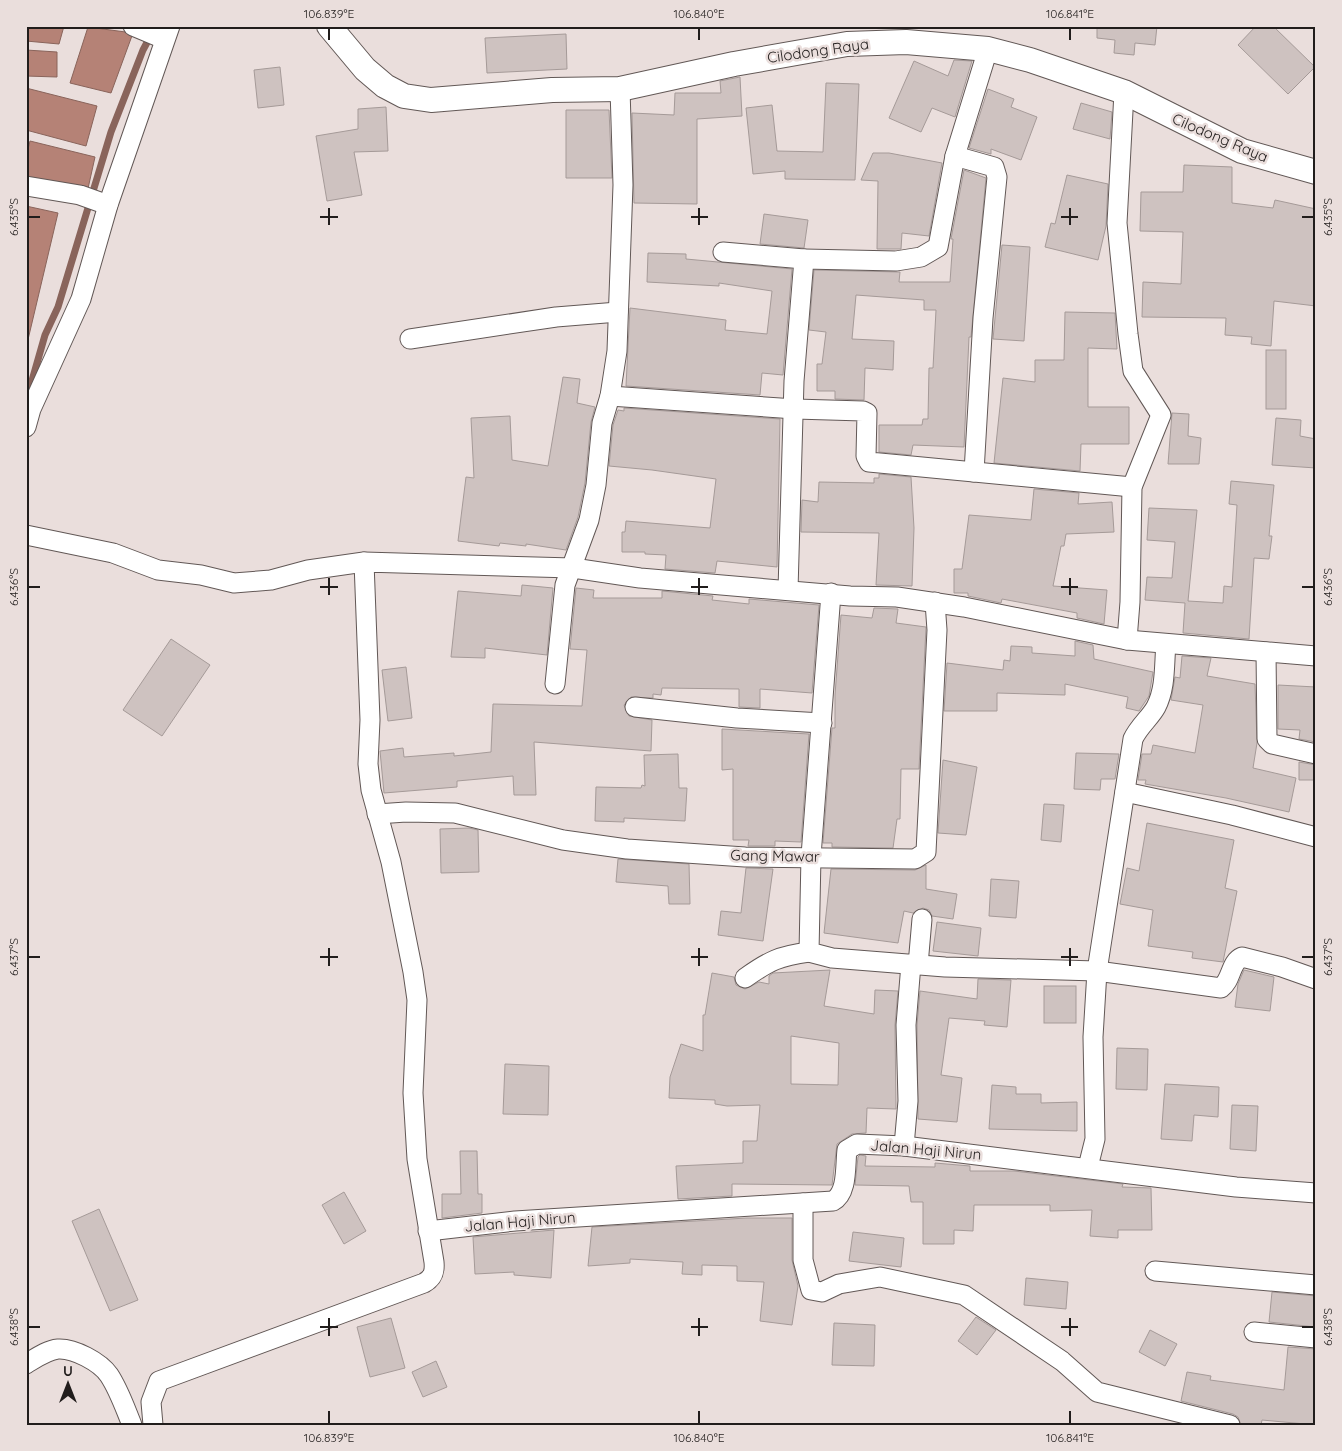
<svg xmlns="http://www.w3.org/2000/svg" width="1342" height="1451" viewBox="0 0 1342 1451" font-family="Quicksand,sans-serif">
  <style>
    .water { fill: #b58276; stroke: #89645b }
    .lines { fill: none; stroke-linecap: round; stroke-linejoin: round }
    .stream { stroke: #89645b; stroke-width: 7 }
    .building { fill: #cec2c0; stroke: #a59a98; fill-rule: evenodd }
    .minor-casing { stroke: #625856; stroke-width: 21 }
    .tertiary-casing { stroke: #625856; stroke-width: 26 }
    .minor { stroke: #fff; stroke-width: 19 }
    .tertiary { stroke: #fff; stroke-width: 24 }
    .ticks { fill: none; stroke: #211d1c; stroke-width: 2 }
    .labels { text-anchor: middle; stroke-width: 5; stroke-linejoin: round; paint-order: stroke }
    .street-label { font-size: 15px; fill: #211d1c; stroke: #eadedc }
    .neatline { fill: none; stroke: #211d1c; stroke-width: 2 }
    .ticks-label { font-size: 12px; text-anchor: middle; fill: #211d1c }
  </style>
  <rect width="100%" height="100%" fill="#eadedc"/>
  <g class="water">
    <path d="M26,26h38l-5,18 -33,-3z"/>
    <path d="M88,27l45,6 -22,60 -41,-10z"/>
    <path d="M26,50l31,2v25l-31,-1z"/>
    <path d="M26,88l71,18 -11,40 -60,-16z"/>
    <path d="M30,141l65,16 -8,36 -61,-14v-22z"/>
    <path d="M26,206l32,7 -32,135z"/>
  </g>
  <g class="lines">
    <path class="stream" d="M27,398l18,-63 13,-28 53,-175 32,-82 8,-15"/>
  </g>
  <g class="building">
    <path d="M1097,26h60l-2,19 -20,-2 -1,12 -20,-2 1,-13 -18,-2z"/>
    <path d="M1256,26h17l42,41 -27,27 -50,-49z"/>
    <path d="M566,34l1,35 -80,4 -2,-35z"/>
    <path d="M954,60l18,1 -17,56 -23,-9 -11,24 -32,-14 25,-57 34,15z"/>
    <path d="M280,67l4,38 -26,3 -4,-38z"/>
    <path d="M740,77l2,39 -45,3v85l-63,-1 -2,-90 42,2 1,-22h46l-1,-12z"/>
    <path d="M826,83l33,1 -4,96 -70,-1v-8l-32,3 -7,-66 26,-3 5,46 46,1z"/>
    <path d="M988,89l26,10 -3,8 26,10 -16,43 -30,-11v5l-22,-6z"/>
    <path d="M1081,103l31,9 -2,27 -37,-10z"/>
    <path d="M386,107l2,44 -34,1 8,43 -35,6 -11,-65 42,-7v-20z"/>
    <path d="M566,110h43l3,68h-46z"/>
    <path d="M873,153h16l53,10 -13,73 -27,-3 -1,16h-24l1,-68 -17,-1z"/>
    <path d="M1184,165l48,2v36l41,5 2,-8 41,9v97l-42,-5 -3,45 -20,-2 1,-7 -27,-2 1,-17 -84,-1 1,-35 38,2 2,-52 -43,-1 1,-39h42z"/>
    <path d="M964,170l22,8 -15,159h-2l-5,110 -51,-2 -2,10 -32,-3v-27h43l1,-6h5l1,-51h4l3,-58h-12v-10l-68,-5 -4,44 42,2 -1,29 -28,-2 -1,32 -29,-1v-8h-18v-27h5l4,-32 -17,-2 5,-60 86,2 -1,10h51l3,-43h-2z"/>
    <path d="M1067,175l41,9 -2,42 -8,34 -53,-13 6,-24 4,1z"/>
    <path d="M764,214l44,6 -4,28 -44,-4z"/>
    <path d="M1002,245l28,2 -6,94 -31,-2z"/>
    <path d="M648,253l38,1v5l106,10 -9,106 -21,-2 -2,22 -134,-9 4,-78 96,12 -1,10 42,4 5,-43 -53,-8v3l-72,-4z"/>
    <path d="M1065,312l50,1 2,36 -29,-1v59h41v37h-48l-1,27 -86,-8 9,-85 32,4v-22h29z"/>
    <rect x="1266" y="350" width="20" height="59"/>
    <path d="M563,377l17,2 -3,24 18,4 -4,15 -6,61 -7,34 -12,33 -40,-6v2l-26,-3 -1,3 -41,-5 8,-64 8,1 -3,-60 39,-2 2,44 36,6z"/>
    <path d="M624,408l156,11 -3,148 -60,-6 -2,12 -50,-4 1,-14 -21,-1v-2h-23v-20h3l1,-11 84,7 6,-49 -64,-9 -43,-4 4,-41 5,-15 6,1z"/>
    <path d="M1172,413l17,1 -1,22 13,2 -2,26h-31z"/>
    <path d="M1276,418l25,2 -1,16 16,3v29l-44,-3z"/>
    <path d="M879,474l32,3 3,51 -2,58 -36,-1 3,-52 -78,-1 1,-32 16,2 1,-20 55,1v-5h5z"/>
    <path d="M1231,481l43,4 -5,51h3l-3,23 -15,-1 -5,81 -66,-6 2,-30 -40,-3 2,-23 25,1 3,-36 -28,-2 2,-32 48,2 -9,91 35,2 1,-17 8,1 5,-82 -8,-1z"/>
    <path d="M1034,489l45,4 -1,11 34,-2 2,30 -48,2 -2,12h-3l-8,40 54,4 -3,34 -27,-6v-5l-75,-14 -1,4 -33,-7v-3h-14v-24h8l7,-54 62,5z"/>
    <path d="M522,585l31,3 -6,67 -62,-7v10l-34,-1 7,-66 63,5z"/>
    <path d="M576,588l18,2 -1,8h69v-7l51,5 -1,4 37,4v-5l70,6 -7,88 -52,-4v19l-21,-1v-18l-77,-1 -1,7 -8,-1v4l-22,-1 -7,8 5,11 23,4 -1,31 -117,-9 2,53h-22l-1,-19 -56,5v6l-73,6 -4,-42 23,-3 1,9 50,-4v3l37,-4 2,-48 89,2 5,-56 -17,-1z"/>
    <path d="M874,608l24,1 -2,14 30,4 -7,142h-18l-1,50h-3l-4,29 -61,-1v-4h-9l9,-115h3v-33l6,-80 31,3z"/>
    <path d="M171,639l39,26 -48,71 -39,-26z"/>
    <path d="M1075,641l18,4 1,14 59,13 -4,24 -10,15 -13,-3 2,-11 -63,-13v11l-68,-2v18h-53l3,-48 56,7 1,-10 6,1 1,-15 21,1v6l43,3z"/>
    <path d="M1182,656l29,2 -4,18 48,8 2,59 -4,25 43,10 -7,34 -63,-14 -81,-14 1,-4h-8l4,-26h9l2,-9 42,8 8,-48 -32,-5 4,-23 5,1z"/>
    <path d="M406,667l6,51 -24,3 -6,-51z"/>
    <path d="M1278,685l38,2v55l-17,-3 1,-9 -22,-1z"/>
    <path d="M722,729l87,5 -8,108 -26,-1v5h-27l1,-6h-16v-71l-11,1z"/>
    <path d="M1076,753l43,1 -4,25h-14l-1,11 -26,-1z"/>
    <path d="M678,754l1,34h8l-2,33 -61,-3v4l-29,-1 1,-34 45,1 1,-3 3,1 -1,-31z"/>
    <path d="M943,760l34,7 -11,68 -28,-2z"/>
    <path d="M1299,762l17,3v15h-17z"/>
    <path d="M1044,804l20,1 -3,37 -20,-2z"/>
    <path d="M1147,823l87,17 -9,48 12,3 -14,71 -31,-4 1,-6 -45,-6 5,-36 -33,-6 7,-36 12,3z"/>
    <path d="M469,828l9,2 1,42 -38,1 -1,-44z"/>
    <path d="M618,859l71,5 1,40h-21l-1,-18 -52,-4z"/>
    <path d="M926,865v24l31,5 -4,25 -21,-3 -3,-6 -6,-2 -10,5 -9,-2 -6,32 -74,-10 7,-64 84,1z"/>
    <path d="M746,868l27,1 -10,72 -45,-6 3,-24 20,2z"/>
    <path d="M991,879l28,2 -3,37 -27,-2z"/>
    <path d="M937,922l44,6 -3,28 -45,-5z"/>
    <path d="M830,970l-6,36 50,8 1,-24 23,1 -3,34 1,84 -29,-1 -1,25 -14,1 -15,10 -5,41 -100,-1v12l-54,3 -2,-33 67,-3v-22h14l3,-36 -33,1 -12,-2v-4l-46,-2 1,-21 11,-33 22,7v-36h2l7,-42 22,4 2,8 9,4 14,-7 10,2v-8l4,-3zM791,1036l48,7 -1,42 -47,-1z"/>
    <path d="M1244,970l30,7 -4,34 -35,-4 3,-23z"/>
    <path d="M978,979l33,1 -4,47 -23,-2 1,-4 -36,-3 -8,57 21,3 -5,44 -39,-3 -1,-94 3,-34 57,8z"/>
    <rect x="1044" y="986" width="32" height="37"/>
    <path d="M1117,1048l31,1 -1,41 -31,-1z"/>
    <path d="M505,1064l44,2 -1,49 -45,-1z"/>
    <path d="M1165,1084l54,3 -1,30 -24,-2 -2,26 -31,-2z"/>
    <path d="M992,1085l24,2v7h25v9l36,-1v29l-88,-2z"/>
    <path d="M1232,1105l26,1 -2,45 -26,-2z"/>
    <path d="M460,1151h17l1,43h4v19l-40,5v-24h19z"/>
    <path d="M860,1155l6,1 -1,10 70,1v-4l35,3v5h44l109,13 -1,3 29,1 1,42h-34v8l-28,-2 2,-26 -42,1v-6h-76l-1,26 -19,-1v14h-31v-42h-12l-2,-16 -54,-1 3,-28z"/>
    <path d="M344,1192l22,39 -22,13 -22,-39z"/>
    <path d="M99,1209l39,91 -28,11 -38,-90z"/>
    <path d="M747,1218h45v42l6,26 -6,39 -32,-4 4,-39 -27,-1v-15l-35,-1v10l-20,-1 1,-12 -53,-3v4l-42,3 4,-39z"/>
    <path d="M554,1230l-3,48 -37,-3v-3l-39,2 -2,-37z"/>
    <path d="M853,1232l51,6 -3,29 -52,-6z"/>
    <path d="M1026,1278l42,4 -2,27 -42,-4z"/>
    <path d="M1272,1292l44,4v31l-47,-5z"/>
    <path d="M976,1317l20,13 -19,25 -19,-14z"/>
    <path d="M391,1318l14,50 -35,9 -13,-50z"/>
    <path d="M834,1323l41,2 -1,41 -42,-1z"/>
    <path d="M1150,1330l27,14 -12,22 -26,-14z"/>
    <path d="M1288,1347l28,2v76l-54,-5 -1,5h-20l-3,-8 -5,-3 -52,-13 6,-29 24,4 -1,4 74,10z"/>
    <path d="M436,1361l11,26 -24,10 -11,-25z"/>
  </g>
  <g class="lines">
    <g class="minor-casing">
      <g id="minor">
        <path d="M133,26l31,13"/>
        <path d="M1124,92l-7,131 11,111 5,37 28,44 -29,72 -2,115 -3,38"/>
        <path d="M26,186l54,9 28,10"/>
        <path d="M723,252l81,7"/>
        <path d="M410,339l146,-22 62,-5"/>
        <path d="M610,396l185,13 68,2 4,2 -1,43 3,6 263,25"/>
        <path d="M26,427l5,-18 50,-110 27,-94 62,-179"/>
        <path d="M974,472l9,-154 14,-141 -3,-10 -39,-11 33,-107"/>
        <path d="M26,535l87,18 45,17 43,5 33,8 37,-3 37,-10 56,-8"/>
        <path d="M788,590l6,-209 10,-122 92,2 25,-4 17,-10 17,-91"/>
        <path d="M831,593l-20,263 -2,96 23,6 113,9 152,4 124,17c11,-8 9,-26 21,-31l40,10 34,12"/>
        <path d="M1266,652l1,87 5,5 44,10"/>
        <path d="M555,684l10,-99 24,-65 7,-35 6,-62 8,-27 7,-45 6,-166 -3,-96"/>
        <path d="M635,707l102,11 85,5"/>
        <path d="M1125,792l107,23 84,22"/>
        <path d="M377,814l29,-2 49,1 108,27 64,9 118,8 170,2 11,-7 11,-222 -2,-28"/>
        <path d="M918,965l4,-46"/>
        <path d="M745,978c24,-17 34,-22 64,-26"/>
        <path d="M904,1146l4,-45 -2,-76 5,-61"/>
        <path d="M1088,1167l7,-28 -2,-102 4,-66 36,-232c6,-13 17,-21 23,-32 10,-19 8,-43 10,-63"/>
        <path d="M803,1203v57l8,30 11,2 17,-8 41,-7 84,18 98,66 35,31 133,33"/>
        <path d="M428,1231l87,-10 318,-20c15,-8 12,-36 14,-51l10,-6 47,2 332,41 80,6"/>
        <path d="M1155,1271l161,14"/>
        <path d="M1254,1332l62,6"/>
        <path d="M26,1364c10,-6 21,-14 32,-15 16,-1 42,13 51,26 10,15 16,33 23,50"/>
        <path d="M153,1425l-2,-23 8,-21 265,-98c9,-5 11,-11 10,-21l-17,-103 -4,-66 4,-93 -4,-28 -22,-110 -20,-72 -3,-26 2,-44 -6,-158 209,6 67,10 210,18 47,1 67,10 163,33 189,16"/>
      </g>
    </g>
    <g class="tertiary-casing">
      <path id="tertiary" d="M329,26l36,43 20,17 19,10 27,4 121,-10 68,-1 114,-25 113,-20 59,-2 82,7 42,11 94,32 118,59 74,21"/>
    </g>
    <use href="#minor" class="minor"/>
    <use href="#tertiary" class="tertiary"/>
  </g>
  <path class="ticks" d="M329,28v12M699,28v12M1070,28v12M329,208v17M699,208v17M1070,208v17M28,217h12M320,217h18M691,217h17M1061,217h17M1302,217h12M329,578v17M699,578v17M1070,578v17M28,587h12M320,587h18M691,587h17M1061,587h17M1302,587h12M329,948v18M699,948v18M1070,948v18M28,957h12M320,957h18M691,957h17M1061,957h17M1302,957h12M329,1318v18M699,1318v18M1070,1318v18M28,1327h12M320,1327h18M691,1327h17M1061,1327h17M1302,1327h12M329,1411v13M699,1411v13M1070,1411v13"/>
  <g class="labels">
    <g class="street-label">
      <text transform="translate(818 51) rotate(-8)" y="5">Cilodong Raya</text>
      <text transform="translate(1220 138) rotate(23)" y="5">Cilodong Raya</text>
      <text transform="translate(775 856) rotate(1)" y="5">Gang Mawar</text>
      <text transform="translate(926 1150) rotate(5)" y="5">Jalan Haji Nirun</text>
      <text transform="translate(520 1222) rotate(-5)" y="5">Jalan Haji Nirun</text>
    </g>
  </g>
  <rect width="1342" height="1451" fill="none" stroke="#eadedc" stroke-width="55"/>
  <g transform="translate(68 1384)" stroke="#eadedc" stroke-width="4" paint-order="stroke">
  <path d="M0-4L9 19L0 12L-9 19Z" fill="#211d1c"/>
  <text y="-8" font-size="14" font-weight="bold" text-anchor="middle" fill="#211d1c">U</text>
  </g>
  <rect x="28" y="28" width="1286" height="1396" class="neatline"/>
  <g class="ticks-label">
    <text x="329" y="18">106.839°E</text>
    <text x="699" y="18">106.840°E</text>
    <text x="1070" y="18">106.841°E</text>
    <text transform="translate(14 217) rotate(-90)" y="4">6.435°S</text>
    <text transform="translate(1328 217) rotate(-90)" y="4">6.435°S</text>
    <text transform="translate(14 587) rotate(-90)" y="4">6.436°S</text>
    <text transform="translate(1328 587) rotate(-90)" y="4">6.436°S</text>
    <text transform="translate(14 957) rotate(-90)" y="4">6.437°S</text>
    <text transform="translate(1328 957) rotate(-90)" y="4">6.437°S</text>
    <text transform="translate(14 1327) rotate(-90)" y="4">6.438°S</text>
    <text transform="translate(1328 1327) rotate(-90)" y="4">6.438°S</text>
    <text x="329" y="1442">106.839°E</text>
    <text x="699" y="1442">106.840°E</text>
    <text x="1070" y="1442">106.841°E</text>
  </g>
</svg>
